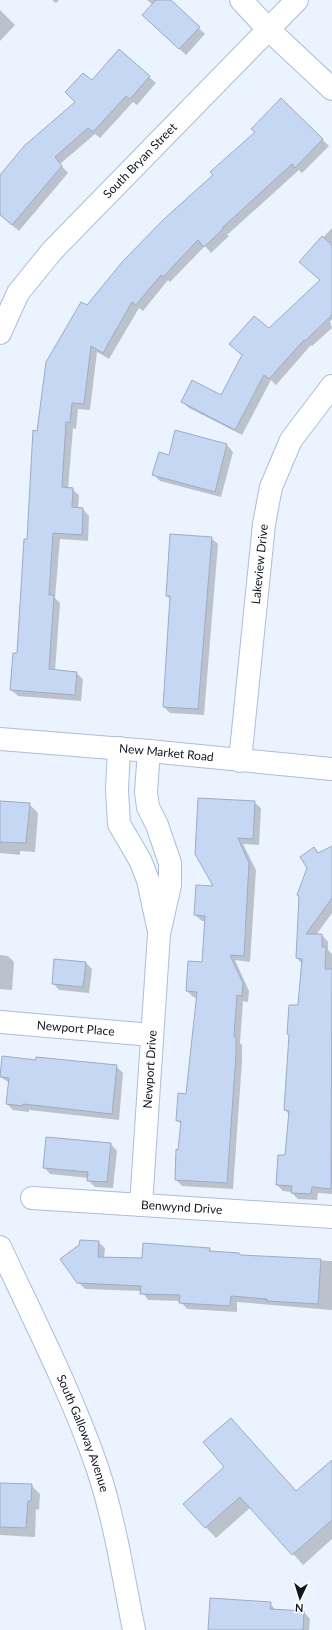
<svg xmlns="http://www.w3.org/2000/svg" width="332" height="1630" viewBox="0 0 332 1630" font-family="Lato,sans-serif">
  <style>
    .shadow { fill: #0003 }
    .building { fill: #c5d7f2; stroke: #9cacc7 }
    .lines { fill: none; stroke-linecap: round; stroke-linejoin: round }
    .minor-casing { stroke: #acbed9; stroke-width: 24 }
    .tertiary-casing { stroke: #acbed9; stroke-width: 24 }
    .secondary-casing { stroke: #acbed9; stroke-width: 24 }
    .minor { stroke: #fff; stroke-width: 22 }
    .tertiary { stroke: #fff; stroke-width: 22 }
    .secondary { stroke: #fff; stroke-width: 22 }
    .labels { text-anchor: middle; stroke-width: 4; stroke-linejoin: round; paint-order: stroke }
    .street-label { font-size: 12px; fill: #0f151f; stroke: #fff }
  </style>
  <rect width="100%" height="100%" fill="#ebf3fe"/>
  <g class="shadow">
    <path d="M52,0h7l-3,3z"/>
    <path d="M147,0h22l36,34 -19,21 -37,-34 4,-16z"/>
    <path d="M0,10l15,15 -15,16z"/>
    <path d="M119,51l37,32 -19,22 -4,-3 -33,36 -5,-4 -35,30 8,9 -49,58 -19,-16v-38l76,-75z"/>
    <path d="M281,100l48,46 -27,27 -3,-3 -72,65 2,1 -18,17 -6,-7 -35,36 -2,-2 -25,31 -4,-3 -30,51 -12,-7 -7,58 -12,-1 -2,20 -3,-1 -5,61h4l7,6 -1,14h5l6,7 -1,25 -28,-2 -5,59 5,5 -5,68 21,2 7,6 -2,22 -63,-5 -7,-6 6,-36 21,-222 50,-125 168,-175z"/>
    <path d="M332,228v92l-2,1 2,7 -20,18 -1,-1 -35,40 -5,-5 -29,55 -53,-27 -7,-7 39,-5 48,-66 52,-50 -20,-19z"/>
    <path d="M227,445l6,7 -12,45 -61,-16 -6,-6 15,-19z"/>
    <path d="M211,538l7,6 -14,171 -34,-2 -6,-6 7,-107 -4,-4z"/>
    <path d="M0,802l29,2 9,9 -3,39 -15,-1v4l-20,-2z"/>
    <path d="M254,802l7,6 -2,37 -16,-1 13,26 -6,92 -15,-2 14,31 -1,11 -5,-1 -3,42 2,2v16l-9,128 -51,-3 -6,-6 6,-55 -5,-5 10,-25 10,-97 -4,-1 -6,-6 16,-28 3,-42h-4l-7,-6 20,-27z"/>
    <path d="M332,847v66l-16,22h6l6,7v8l4,4v240l-14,-1 -1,7 -19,-1 -7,-7 -8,-1 -6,-6 9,-28 3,-43 -4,-4 5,-74 -2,-2 11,-28 3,-42 -5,-6 17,-110 5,5z"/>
    <path d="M0,955l8,1 6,6 -2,28 -12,-1z"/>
    <path d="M86,963l6,6 -3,24 -30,-3 -6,-7z"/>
    <path d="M37,1061l79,5 7,7 -4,47 -90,-10v2l-16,-2 -6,-6 2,-21 -8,-6z"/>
    <path d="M111,1144l6,7 -4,37 -18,-1 -7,-7 1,-2 -39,-4 -6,-7z"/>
    <path d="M98,1242l7,6 -1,10 39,1 1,-15 65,5 4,3 28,4 91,5v49l-95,-8v10l-50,-3 -7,-8 -32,-1 -6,-9 -57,-2 -7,-7z"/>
    <path d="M332,1461v78l-29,26 -52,-58 -35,31 -32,-34 42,-37 71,25z"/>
    <path d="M0,1484l31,1 9,9 -1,16 -3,-1 -1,28 -35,-2z"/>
    <path d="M270,1603l6,8 28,1 6,7 -1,11h-100z"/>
  </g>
  <g class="building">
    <path d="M156,0h15l29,27 -21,22 -37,-34z"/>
    <path d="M119,49l31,27 -20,23 -4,-3 -33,36 -5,-4 -33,29 7,9 -50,59 -12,-10v-40l24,-29 51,-44 -10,-10 18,-19 9,7z"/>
    <path d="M281,98l42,41 -28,29 -3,-4 -70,64 1,1 -19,18 -6,-7 -35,37 -2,-2 -25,30 -4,-3 -29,51 -12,-7 -7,58 -12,-1 -2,20 -4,-1 -4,65 11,1 -1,19 11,1 -1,27 -29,-2 -4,62h5l-5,74 28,3 -2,23 -65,-5 3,-37h4l7,-114h3l6,-109 4,1 9,-69 35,-60 6,3 36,-44 41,-42 49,-44 -3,-3 45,-40 -4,-3z"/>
    <path d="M322,236l10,9v70l-27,26 -1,-1 -35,39 -5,-4 -29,55 -54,-28 11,-22 29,15 21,-40 -13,-11 25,-28 15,12 51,-48 -21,-18z"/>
    <path d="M175,430l52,14 -12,48 -63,-17 7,-23 10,3z"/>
    <path d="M170,534l42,3 -14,172 -35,-2 7,-111h-4z"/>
    <path d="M198,798l57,3 -2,38 -15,-1 11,25 -5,93 -14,-1 13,28 -1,13 -5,-1 -3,42 2,1v16l-9,129 -52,-3 1,-31 2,1 3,-29h-5l2,-28 8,1 11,-102 -11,-1 2,-30 14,1 3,-46 -11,-1 2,-30 17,1 -18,-32z"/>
    <path d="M0,801l30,2 -4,40 -26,-1z"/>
    <path d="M332,846v52l-26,36h16v13h4l-1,22h7l-1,220 -19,-2 -1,7 -20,-1 1,-7 -16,-1 2,-30h7l4,-44 -5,-1 5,-75 -2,-1 2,-29h9l4,-46 -6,-1 3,-62 -2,-1 10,-27 -7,-11 14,-10 4,6z"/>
    <path d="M54,959l32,3 -3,25 -31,-3z"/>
    <path d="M2,1056l34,4v-3l81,8 -5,49 -89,-10v2l-17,-2 3,-26 -9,-1z"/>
    <path d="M46,1137l65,6 -4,39 -20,-1 1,-9 -45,-4z"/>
    <path d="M80,1240l19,1 -1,16 44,1 1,-15 67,5 -1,3 30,2 2,2 80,4 -3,45 -51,-3v-2l-36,-3 -1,10 -51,-3 1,-8 -40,-1 1,-8 -64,-3 -17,-24 19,-14z"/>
    <path d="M231,1418l65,73 36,-31v60l-40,35 -52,-58 -35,31 -22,-24 41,-37 -21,-25z"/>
    <path d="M0,1483l32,1 -1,17h-3l-2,27 -26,-1z"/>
    <path d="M210,1598l61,4 -1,7 34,2 -1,19h-95z"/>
  </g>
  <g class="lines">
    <g class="minor-casing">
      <g id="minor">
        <path d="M241,0l28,30 63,59"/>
        <path id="s1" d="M0,333l18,-40 34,-42 245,-251"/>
        <path d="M119,748l-2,42 2,34 21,36 8,20 10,47"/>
        <path id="s2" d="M240,761l24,-237 7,-37 20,-47 41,-54"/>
        <path id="s3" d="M0,1022l152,13"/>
        <path id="s4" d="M32,1198l300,19"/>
        <path id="s5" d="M141,1205l18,-271 11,-49v-22l-13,-38 -9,-18 -2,-15 3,-41"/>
      </g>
    </g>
    <g class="tertiary-casing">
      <g id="tertiary">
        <path id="s6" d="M0,739l149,12 183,18"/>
      </g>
    </g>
    <g class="secondary-casing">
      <g id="secondary">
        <path id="s7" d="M0,1247c34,73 71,145 97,220 18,53 26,109 37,163"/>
      </g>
    </g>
    <use href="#minor" class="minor"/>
    <use href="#tertiary" class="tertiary"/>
    <use href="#secondary" class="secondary"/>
  </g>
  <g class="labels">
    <g class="street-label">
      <text dy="4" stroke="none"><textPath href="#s1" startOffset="224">South Bryan Street</textPath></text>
      <text dy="4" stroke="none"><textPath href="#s2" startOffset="198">Lakeview Drive</textPath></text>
      <text dy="4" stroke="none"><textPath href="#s6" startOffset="167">New Market Road</textPath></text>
      <text dy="4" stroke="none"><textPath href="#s3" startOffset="76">Newport Place</textPath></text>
      <text dy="4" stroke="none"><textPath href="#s5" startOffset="136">Newport Drive</textPath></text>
      <text dy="4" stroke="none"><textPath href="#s4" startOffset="150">Benwynd Drive</textPath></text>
      <text dy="4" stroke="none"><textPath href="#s7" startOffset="204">South Galloway Avenue</textPath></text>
    </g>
  </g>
  <g transform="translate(300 1598) rotate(184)" stroke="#ffffff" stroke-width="3" paint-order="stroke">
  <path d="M0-3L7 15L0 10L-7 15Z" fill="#0f151f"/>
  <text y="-6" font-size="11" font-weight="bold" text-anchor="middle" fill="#0f151f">N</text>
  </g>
</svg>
